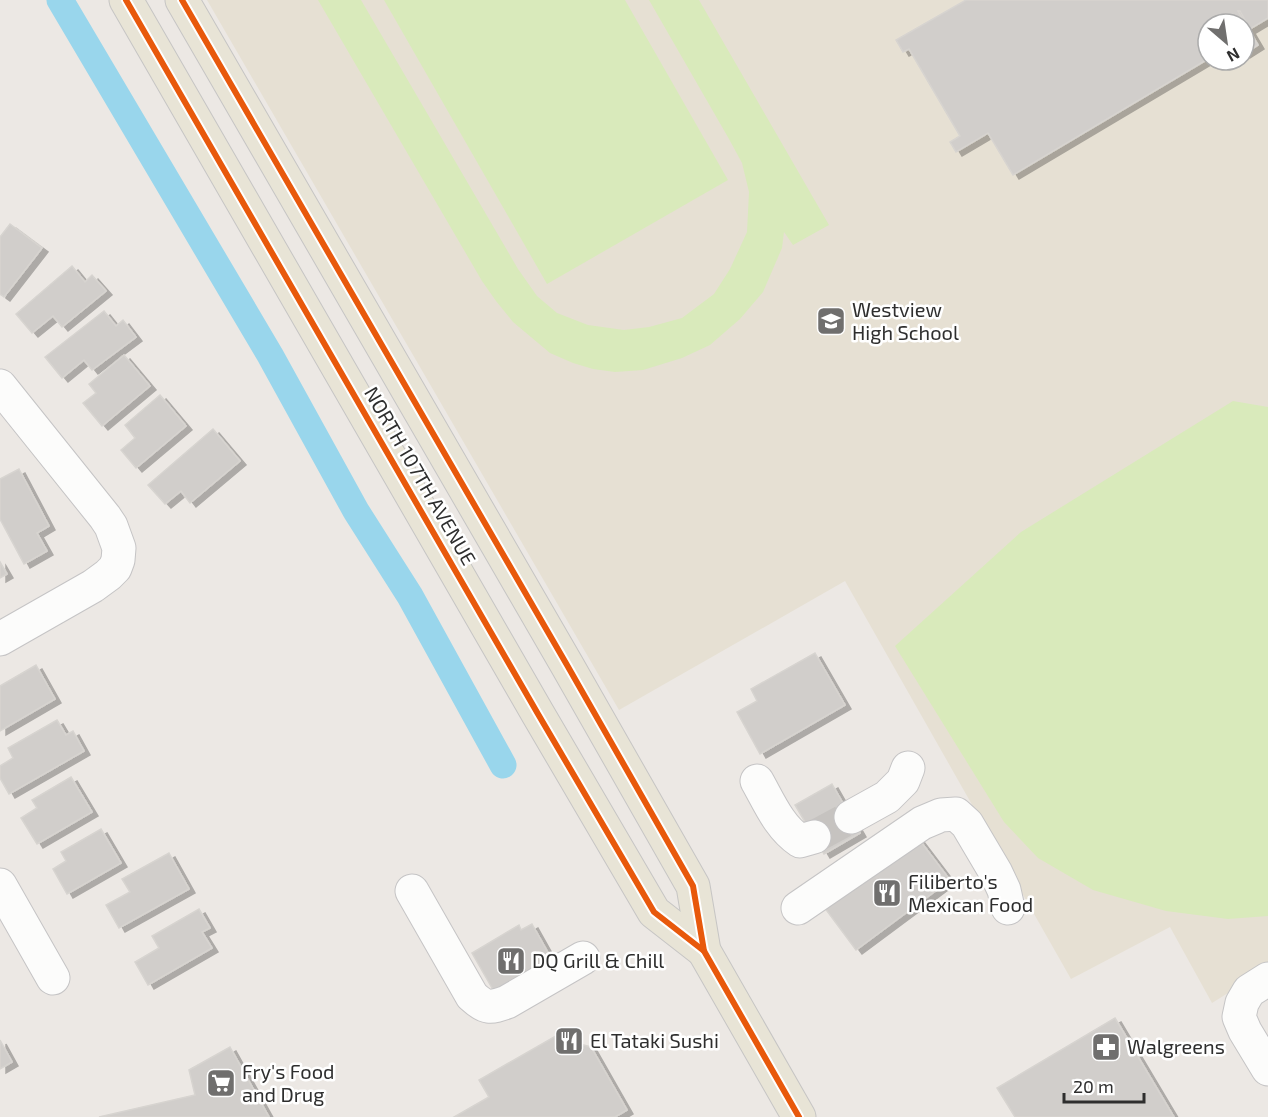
<svg xmlns="http://www.w3.org/2000/svg" width="1268" height="1117" viewBox="0 0 1268 1117" font-family="'Exo 2',sans-serif">
  <style>
    .education { fill: #e6e0d3; fill-rule: evenodd }
    .pitch { fill: #d9eabb }
    .lines { fill: none; stroke-linecap: round; stroke-linejoin: round }
    .canal { stroke: #99d6ec; stroke-width: 27 }
    .building { fill: #d1cecb; stroke: #d7d4d0; stroke-width: 1.5; filter: url(#shadow) }
    .minor-tunnel { stroke: #c6c3c0; stroke-width: 33; stroke-dasharray: 33 16; stroke-linecap: butt }
    .minor-casing { stroke: #c5c4c5; stroke-width: 35 }
    .major-casing { stroke: #c6c5c4; stroke-width: 35 }
    .minor { stroke: #fcfcfb; stroke-width: 33 }
    .major { stroke: #e8e4d6; stroke-width: 33 }
    .cycleway-casing { stroke: #fff; stroke-width: 10 }
    .cycleway { stroke: #e8590c; stroke-width: 6 }
    .labels { text-anchor: middle; stroke-width: 5; stroke-linejoin: round; paint-order: stroke }
    .poi-label { font-size: 20px; fill: #2e2e2e; stroke: #fff; text-anchor: start }
    .street-label { font-size: 20px; fill: #2e2e2e; stroke: #fff }
  </style>
  <defs>
    <filter id="shadow"><feDropShadow dx="6" dy="4" stdDeviation="0" flood-color="#0004"/></filter>
  </defs>
  <rect width="100%" height="100%" fill="#ece8e4"/>
  <path class="education" d="M207,0h1061v968l-56,35 -42,-76 -99,52 -226,-398 -226,129zM1208,24h36v36h-36z"/>
  <g class="pitch">
    <path d="M318,0h43l157,269 19,27 20,17 31,12 36,5 25,-3 33,-9 32,-24 16,-25 17,-37 2,-40 -7,-29 -13,-24 -80,-139h50l130,225 -36,20 -9,-13 -2,16 -19,44 -23,27 -30,26 -28,13 -39,12 -28,2 -22,-3 -20,-6 -23,-10 -37,-31 -17,-21 -14,-20z"/>
    <path d="M384,0h241l103,180 -181,104z"/>
    <path d="M1233,401l35,6v509l-40,3 -62,-8 -73,-21 -55,-32 -34,-36 -109,-176 126,-114z"/>
  </g>
  <g class="lines">
    <path class="canal" d="M60,0l210,355 86,156 54,85 93,169"/>
  </g>
  <g class="building">
    <path d="M966,0h302v18l-18,11 -10,-18h-2l20,34 -14,9v-30h-23l-4,-6 -9,6v35l-195,116 -25,-42 -32,19 -6,-10 10,-6 -51,-87 -6,3 -7,-12z"/>
    <path d="M10,224l32,24 -38,49 -4,-3v-57z"/>
    <path d="M72,266l13,16 7,-7 14,16 -44,36 -9,-11 -21,17 -16,-19z"/>
    <path d="M104,311l12,15 7,-6 13,17 -44,33 -8,-10 -22,18 -17,-21z"/>
    <path d="M124,355l26,31 -48,40 -19,-23 13,-10 -7,-9z"/>
    <path d="M160,395l26,31 -50,42 -15,-18 14,-12 -10,-13z"/>
    <path d="M213,429l27,32 -50,42 -9,-12 -16,13 -17,-19z"/>
    <path d="M19,469l30,57 -12,7 10,18 -23,13 -24,-45v-40z"/>
    <path d="M0,562l7,12 -7,4z"/>
    <path d="M815,653l30,52 -85,49 -23,-42 20,-11 -6,-12z"/>
    <path d="M36,665l19,34 -55,32v-45z"/>
    <path d="M57,720l9,15 7,-4 11,20 -75,43 -9,-16v-12l13,-8 -5,-10z"/>
    <path d="M71,777l21,35 -55,32 -16,-26 16,-10 -5,-8z"/>
    <path d="M832,784l28,49 -36,21 -29,-49z"/>
    <path d="M101,829l20,34 -54,31 -14,-25 13,-8 -5,-9z"/>
    <path d="M918,838l32,42 -94,70 -32,-43z"/>
    <path d="M169,853l20,36 -70,39 -13,-23 24,-13 -8,-13z"/>
    <path d="M199,909l11,19 -8,4 10,16 -64,37 -13,-23 24,-14 -7,-12z"/>
    <path d="M532,924l19,34 -55,37 -24,-42 47,-28 2,5z"/>
    <path d="M1115,1018l59,99h-159l-18,-29z"/>
    <path d="M568,1029l8,14 15,4 36,63 -12,7h-161l35,-20 -10,-17z"/>
    <path d="M0,1040l12,22 -12,7z"/>
    <path d="M230,1047l39,70h-170l96,-22 -6,-25z"/>
  </g>
  <g class="lines">
    <path class="minor-tunnel" d="M814,837l37,-20"/>
    <g class="minor-casing">
      <g id="minor">
        <path d="M0,386l105,131 6,9 8,22 -1,12 -3,8 -7,7 -15,11 -93,53"/>
        <path d="M757,781c12,21 22,46 43,60l14,-4"/>
        <path d="M851,817l36,-20 16,-16 5,-13"/>
        <path d="M0,885l53,93"/>
        <path d="M412,891l60,105c14,13 18,12 35,6l76,-44"/>
        <path d="M798,908l124,-85 19,-8 15,-1 11,10 29,49 8,17 4,18"/>
        <path d="M1268,979l-19,12 -7,12 -3,14 6,14 23,38"/>
      </g>
    </g>
    <g class="major-casing">
      <g id="major">
        <path d="M126,0l412,714 116,198 50,39"/>
        <path d="M182,0l385,665 126,221 11,65 95,166"/>
      </g>
    </g>
    <use href="#minor" class="minor"/>
    <use href="#major" class="major"/>
    <g class="cycleway-casing">
      <g id="cycleway">
        <path d="M126,0l412,714 116,198 50,39"/>
        <path d="M182,0l385,665 126,221 11,65 95,166"/>
      </g>
    </g>
    <use href="#cycleway" class="cycleway"/>
  </g>
  <defs>
    <g id="school-square" transform="scale(1.5)"><rect x="-9" y="-9" width="18" height="18" rx="4" fill="#706f6e" stroke="#fff"/><path d="M0-5L7-2L0 1L-7-2ZM-4 1L0 2.5L4 1V4Q0 6-4 4Z" fill="#fff"/></g>
    <g id="restaurant-square" transform="scale(1.5)"><rect x="-9" y="-9" width="18" height="18" rx="4" fill="#706f6e" stroke="#fff"/><path d="M-5-6h1v4h1v-4h1v4h1v-4h1v5L-1.5 .5V6h-2V.5L-5-1ZM5-6V6H3V1.5H1.5Q1.5-4 5-6Z" fill="#fff"/></g>
    <g id="pharmacy-square" transform="scale(1.5)"><rect x="-9" y="-9" width="18" height="18" rx="4" fill="#706f6e" stroke="#fff"/><path d="M-2-6h4v4h4v4h-4v4h-4v-4h-4v-4h4Z" fill="#fff"/></g>
    <g id="supermarket-square" transform="scale(1.5)"><rect x="-9" y="-9" width="18" height="18" rx="4" fill="#706f6e" stroke="#fff"/><path d="M-6-5.5h2.5l.6 2H6L4.5 2H-2.5L-4.4-4H-6ZM-1.5 3.2a1.3 1.3 0 1 0 .1 0ZM3 3.2a1.3 1.3 0 1 0 .1 0Z" fill="#fff"/></g>
  </defs>
  <g fill-rule="evenodd">
    <use href="#school-square" x="831" y="321"/>
    <use href="#restaurant-square" x="887" y="893"/>
    <use href="#restaurant-square" x="511" y="961"/>
    <use href="#restaurant-square" x="569" y="1041"/>
    <use href="#pharmacy-square" x="1106" y="1047"/>
    <use href="#supermarket-square" x="221" y="1083"/>
  </g>
  <g class="labels">
    <g class="poi-label">
      <text x="852" y="317">Westview<tspan x="852" dy="23">High School</tspan></text>
      <text x="908" y="889">Filiberto's<tspan x="908" dy="23">Mexican Food</tspan></text>
      <text x="532" y="968">DQ Grill &amp; Chill</text>
      <text x="590" y="1048">El Tataki Sushi</text>
      <text x="1127" y="1054">Walgreens</text>
      <text x="242" y="1079">Fry's Food<tspan x="242" dy="23">and Drug</tspan></text>
    </g>
    <g class="street-label">
      <text transform="translate(420 476) rotate(60)" y="7">NORTH 107TH AVENUE</text>
    </g>
  </g>
  <g transform="translate(1226 42) rotate(151)"><circle r="28" fill="#ffffff" stroke="#ababab" stroke-width="1.5"/>
  <path d="M0-4.5L10 22L0 15L-10 22Z" fill="#706f6e"/>
  <text y="-9" font-size="16" font-weight="bold" text-anchor="middle" fill="#2e2e2e">N</text>
  </g>
  <path d="M1064 1093v9h80v-9" fill="none" stroke="#2e2e2e" stroke-width="3"/>
  <text x="1073" y="1093" font-size="18" fill="#2e2e2e" stroke="#ffffff" stroke-width="4.5" paint-order="stroke">20 m</text>
</svg>
